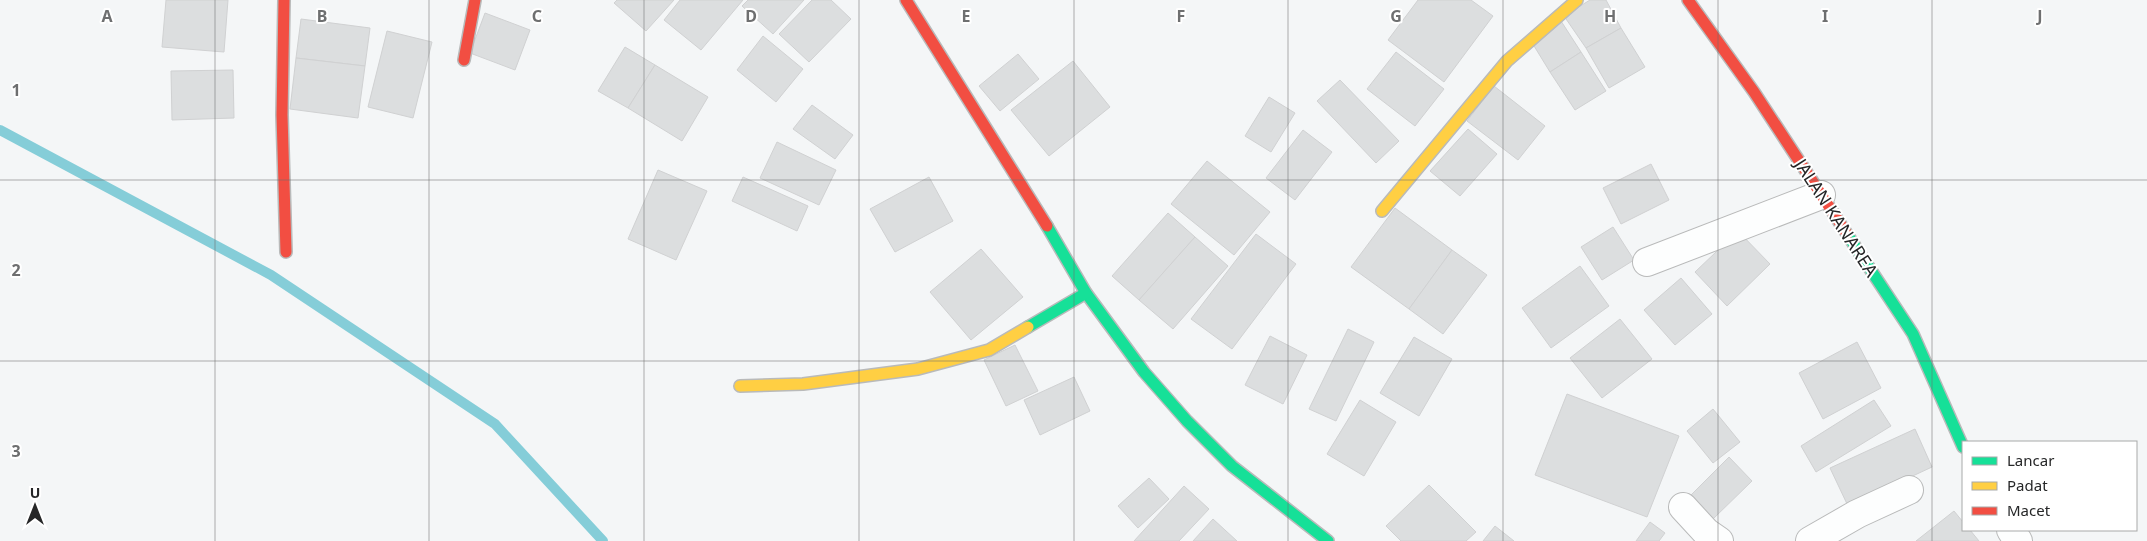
<svg xmlns="http://www.w3.org/2000/svg" width="2147" height="541" viewBox="0 0 2147 541" font-family="'Noto Sans',sans-serif">
  <style>
    .lines { fill: none; stroke-linecap: round; stroke-linejoin: round }
    .stream { stroke: #85cdd8; stroke-width: 10 }
    .building { fill: #dcdedf; stroke: #d0d1d2 }
    .street-casing { stroke: #b9baba; stroke-width: 30 }
    .fast-casing { stroke: #b9baba; stroke-width: 14 }
    .slow-casing { stroke: #b9baba; stroke-width: 14 }
    .jam-casing { stroke: #b9baba; stroke-width: 14 }
    .street { stroke: #fdfefe; stroke-width: 28 }
    .fast { stroke: #16e098; stroke-width: 11 }
    .slow { stroke: #ffcf43; stroke-width: 11 }
    .jam { stroke: #f24e42; stroke-width: 11 }
    .grid { fill: none; stroke: #6e6f70; stroke-width: 1; stroke-opacity: 0.55 }
    .labels { text-anchor: middle; stroke-width: 4; stroke-linejoin: round; paint-order: stroke }
    .street-label { font-size: 18px; fill: #262728; stroke: #fff }
    .grid-label { font-size: 16px; text-anchor: middle; font-weight: bold; fill: #6e6f70; stroke: #fff; stroke-width: 4; stroke-linejoin: round; paint-order: stroke }
  </style>
  <rect width="100%" height="100%" fill="#f4f6f7"/>
  <g class="lines">
    <path class="stream" d="M0,130l271,145 224,149 108,117"/>
  </g>
  <g class="building">
    <path d="M166,0h62l-4,52 -62,-5z"/>
    <path d="M617,0h57l-28,31 -32,-28z"/>
    <path d="M680,0h63l-42,50 -37,-30z"/>
    <path d="M748,0h56l-31,34 -31,-28z"/>
    <path d="M812,0h19l20,19 -42,43 -30,-28z"/>
    <path d="M1418,0h53l22,16 -49,66 -56,-42z"/>
    <path d="M1590,0h16l15,28 -35,20 -22,-32z"/>
    <path d="M485,13l45,17 -15,40 -45,-17z"/>
    <path d="M301,19l69,9 -5,38 -69,-8z"/>
    <path d="M1561,21l20,31 -31,20 -19,-31z"/>
    <path d="M1621,28l24,39 -36,21 -23,-40z"/>
    <path d="M387,31l45,11 -19,76 -45,-11z"/>
    <path d="M763,36l40,33 -27,33 -39,-32z"/>
    <path d="M625,47l30,18 -27,43 -30,-17z"/>
    <path d="M1396,52l48,37 -29,37 -48,-37z"/>
    <path d="M1581,52l25,39 -31,19 -25,-38z"/>
    <path d="M1018,54l21,25 -39,32 -21,-25z"/>
    <path d="M296,58l69,8 -7,52 -68,-9z"/>
    <path d="M1073,61l37,46 -61,49 -38,-46z"/>
    <path d="M655,65l53,32 -26,44 -54,-33z"/>
    <path d="M233,70l1,48 -62,2 -1,-49z"/>
    <path d="M1340,80l59,61 -23,22 -59,-62z"/>
    <path d="M1494,86l51,40 -27,34 -51,-39z"/>
    <path d="M1269,97l26,16 -24,39 -26,-16z"/>
    <path d="M812,105l41,30 -18,24 -42,-30z"/>
    <path d="M1468,129l29,25 -37,42 -30,-25z"/>
    <path d="M1303,130l29,22 -37,48 -29,-22z"/>
    <path d="M777,142l59,28 -17,35 -59,-27z"/>
    <path d="M1207,161l63,51 -36,43 -63,-51z"/>
    <path d="M1651,164l18,36 -48,24 -18,-36z"/>
    <path d="M658,170l49,21 -31,69 -48,-21z"/>
    <path d="M743,177l65,29 -11,25 -65,-30z"/>
    <path d="M929,177l24,44 -58,31 -25,-43z"/>
    <path d="M1395,208l57,42 -43,59 -58,-42z"/>
    <path d="M1168,213l27,24 -56,63 -27,-24z"/>
    <path d="M1613,227l21,33 -32,20 -21,-33z"/>
    <path d="M1738,231l32,33 -43,42 -32,-34z"/>
    <path d="M1256,234l40,30 -64,85 -41,-30z"/>
    <path d="M1195,237l33,29 -55,63 -34,-29z"/>
    <path d="M981,249l42,48 -52,43 -41,-48z"/>
    <path d="M1452,250l35,25 -44,59 -34,-25z"/>
    <path d="M1580,266l29,40 -58,42 -29,-40z"/>
    <path d="M1681,278l31,36 -37,31 -31,-35z"/>
    <path d="M1620,319l32,40 -50,39 -32,-40z"/>
    <path d="M1348,329l26,13 -38,79 -27,-12z"/>
    <path d="M1270,336l37,19 -24,49 -38,-19z"/>
    <path d="M1414,337l38,22 -33,57 -39,-23z"/>
    <path d="M1857,342l24,46 -58,31 -24,-46z"/>
    <path d="M1015,345l23,46 -32,15 -22,-46z"/>
    <path d="M1074,377l16,34 -50,24 -16,-35z"/>
    <path d="M1567,394l112,42 -32,81 -112,-42z"/>
    <path d="M1360,400l36,22 -32,54 -37,-22z"/>
    <path d="M1874,400l17,26 -75,46 -15,-26z"/>
    <path d="M1713,409l27,33 -27,21 -26,-32z"/>
    <path d="M1915,429l17,38 -84,39 -18,-38z"/>
    <path d="M1729,457l23,24 -39,38 -23,-23z"/>
    <path d="M1149,478l20,21 -31,29 -20,-22z"/>
    <path d="M1429,485l47,47 -10,9h-65l-15,-15z"/>
    <path d="M1184,486l25,23 -30,32h-45z"/>
    <path d="M1954,511l9,11v8h7l9,11h-63z"/>
    <path d="M1213,519l24,22h-44z"/>
    <path d="M1650,522l15,11 -6,8h-23z"/>
    <path d="M1495,526l19,15h-31z"/>
  </g>
  <g class="lines">
    <g class="street-casing">
      <g id="street">
        <path d="M1647,262l174,-67"/>
        <path d="M1683,507l23,25 13,9"/>
        <path d="M2011,530l7,11"/>
        <path d="M1810,541l47,-27 52,-24"/>
      </g>
    </g>
    <g class="fast-casing">
      <g id="fast">
        <path d="M1047,226l39,67 58,79 43,49 45,45 96,75"/>
        <path d="M1847,234l66,100 50,113"/>
        <path d="M1028,327l58,-34"/>
      </g>
    </g>
    <g class="slow-casing">
      <g id="slow">
        <path d="M1382,211l125,-150 70,-61"/>
        <path d="M740,386l63,-2 115,-15 71,-19 39,-23"/>
      </g>
    </g>
    <g class="jam-casing">
      <g id="jam">
        <path d="M284,0l-2,115 4,137"/>
        <path d="M906,0l141,226"/>
        <path d="M1688,0l66,92 93,142"/>
        <path d="M464,60l11,-60"/>
      </g>
    </g>
    <use href="#street" class="street"/>
    <use href="#fast" class="fast"/>
    <use href="#slow" class="slow"/>
    <use href="#jam" class="jam"/>
  </g>
  <path class="grid" d="M215,0v541M429,0v541M644,0v541M859,0v541M1074,0v541M1288,0v541M1503,0v541M1718,0v541M1932,0v541M0,180h2147M0,361h2147"/>
  <g class="labels">
    <g class="street-label">
      <text transform="translate(1836 218) rotate(57)" y="6">JALAN KANAREA</text>
    </g>
  </g>
  <g class="grid-label">
    <text x="107" y="22">A</text>
    <text x="322" y="22">B</text>
    <text x="537" y="22">C</text>
    <text x="751" y="22">D</text>
    <text x="966" y="22">E</text>
    <text x="1181" y="22">F</text>
    <text x="1396" y="22">G</text>
    <text x="1610" y="22">H</text>
    <text x="1825" y="22">I</text>
    <text x="2040" y="22">J</text>
    <text x="16" y="96">1</text>
    <text x="16" y="276">2</text>
    <text x="16" y="457">3</text>
  </g>
  <rect x="1962" y="441" width="175" height="90" fill="#ffffff" stroke="#a8a9a9"/>
  <rect x="1972" y="457" width="25" height="8" fill="#16e098" stroke="#a8a9a9"/>
  <text x="2007" y="466" font-size="15" fill="#262728">Lancar</text>
  <rect x="1972" y="482" width="25" height="8" fill="#ffcf43" stroke="#a8a9a9"/>
  <text x="2007" y="491" font-size="15" fill="#262728">Padat</text>
  <rect x="1972" y="507" width="25" height="8" fill="#f24e42" stroke="#a8a9a9"/>
  <text x="2007" y="516" font-size="15" fill="#262728">Macet</text>
  <g transform="translate(35 506)" stroke="#ffffff" stroke-width="4" paint-order="stroke">
  <path d="M0-4L9 19L0 12L-9 19Z" fill="#262728"/>
  <text y="-8" font-size="14" font-weight="bold" text-anchor="middle" fill="#262728">U</text>
  </g>
</svg>
